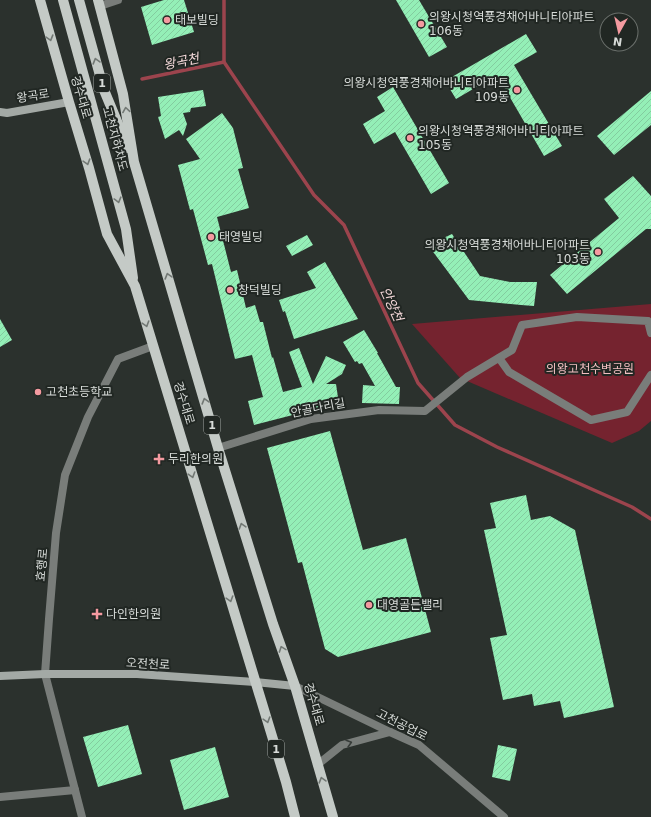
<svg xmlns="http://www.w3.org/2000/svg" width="651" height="817" viewBox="0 0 651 817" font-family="'DejaVu Sans','Noto Sans KR',sans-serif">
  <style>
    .park { fill: #75232f }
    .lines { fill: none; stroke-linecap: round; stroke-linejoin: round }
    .stream { stroke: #9c444d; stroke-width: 3.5 }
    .building { fill: url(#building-hatch) }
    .street { stroke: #797d7a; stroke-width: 8 }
    .secondary { stroke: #a3a9a5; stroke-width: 8 }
    .primary { stroke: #c4cac6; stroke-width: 10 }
    .oneway { stroke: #727874 }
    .oneway2 { stroke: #373c39 }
    .poi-dot { fill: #f49aa0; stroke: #212723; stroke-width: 1.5 }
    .labels { text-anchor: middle; stroke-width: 4; stroke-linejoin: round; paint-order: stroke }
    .shield { fill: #212723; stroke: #a0a5a2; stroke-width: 1 }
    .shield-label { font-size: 11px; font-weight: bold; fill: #d7dbd8 }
    .poi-label { font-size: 12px; fill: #d7dbd8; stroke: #212723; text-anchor: start }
    .street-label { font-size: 12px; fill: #d7dbd8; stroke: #212723 }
    .park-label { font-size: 12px; fill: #f1bec0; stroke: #212723 }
    .water-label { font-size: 13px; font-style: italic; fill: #f2d7d8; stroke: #212723 }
  </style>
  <defs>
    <pattern id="building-hatch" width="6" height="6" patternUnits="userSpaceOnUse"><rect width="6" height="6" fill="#94efb7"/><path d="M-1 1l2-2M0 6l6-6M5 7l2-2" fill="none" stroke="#83cc9f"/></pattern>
  </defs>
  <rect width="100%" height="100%" fill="#2b312d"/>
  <path class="park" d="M651,304v117l-12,10 -27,12 -152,-65 -48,-54z"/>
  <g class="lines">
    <g class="stream">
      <path d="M224,0v62l90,133 30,30 74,158 37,42 42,22 135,60 19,12"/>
      <path d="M142,79l82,-17"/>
    </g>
  </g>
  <g class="building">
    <path d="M164,0h20l10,32 -42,13 -11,-38z"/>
    <path d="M396,0h23l28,47 -18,10z"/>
    <path d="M526,34l11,18 -23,13 48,81 -18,10 -47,-81 -41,24 -11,-18z"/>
    <path d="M393,87l56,96 -18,11 -36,-62 -21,12 -11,-20 22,-13 -8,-14z"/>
    <path d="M203,90l3,16 -15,2 -1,4 -7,1 4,11 -4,12 -4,-6 -14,9 -7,-22 3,-1 -3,-19z"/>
    <path d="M651,91v34l-37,30 -17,-19z"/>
    <path d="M222,113l11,15 10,40 -5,1 11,39 -32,9 14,55 6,-2 9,38 9,-3 5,17h3l9,36 1,-1 10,35 19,-5 -13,-35 10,-4 14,36 13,-28 20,9 -4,9 -16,10h10l3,20 -24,4 1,1 -62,16 -6,-24 15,-4 -11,-42 -17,4 -23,-95 -4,1 -15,-56 -3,1 -12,-45 22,-6 -14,-20z"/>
    <path d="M633,176l18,20v33h-5l-79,65 -17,-19 69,-57 -15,-19z"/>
    <path d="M452,234l28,42 30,6h27l-3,24 -13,-1 -52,-5 -41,-55z"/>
    <path d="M307,235l6,10 -21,11 -6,-10z"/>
    <path d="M325,262l33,57 -64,20 -9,-28 -2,1 -4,-12 37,-12 -9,-16z"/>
    <path d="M0,319l12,21 -12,7z"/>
    <path d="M364,330l14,23h-1l19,34h4l-1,17 -37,-1 1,-18 12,1 -13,-23 -3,1 -2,-3 -2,1 -12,-20z"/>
    <path d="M330,431l33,119 43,-12 25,94 -93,25 -13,-8 -23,-87 -4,1 -31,-115z"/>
    <path d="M526,495l5,25 19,-4 25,14 39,177 -50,11 -4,-17 -26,5 -2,-12 -29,6 -13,-62 17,-3 -23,-105 12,-2 -6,-25z"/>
    <path d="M128,725l14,49 -44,13 -15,-50z"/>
    <path d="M498,745l19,4 -7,32 -18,-4z"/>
    <path d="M215,747l14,50 -45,13 -14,-50z"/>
  </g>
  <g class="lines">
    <g class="street">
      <path d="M100,6l18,-6"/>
      <path d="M499,358l10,14 82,48 36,-8 24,-37"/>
      <path d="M218,448l93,-29 68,-9 46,1 42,-34 45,-27 10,-25 55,-8 71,4 3,12"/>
      <path d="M295,686l95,46 29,13 85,72"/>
      <path d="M317,765l25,-20 48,-13"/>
      <path d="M0,797l75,-7"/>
      <path d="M82,817l-37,-143 4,-55 7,-86 9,-58 23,-58 30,-58 35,-13"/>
    </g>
    <g class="secondary">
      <path d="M0,112l7,1 62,-11"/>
      <path d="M0,676l45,-2h92l118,8 40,4"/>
    </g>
    <g class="primary">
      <path d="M40,0l29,102 20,66 18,66 28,52 151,496 9,35"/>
      <path d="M63,0l63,229 7,49"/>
      <path d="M79,0l25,90 24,58"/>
      <path d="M98,0l25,94 11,68 84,286 55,176 22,62 38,131"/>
    </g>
  </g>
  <defs><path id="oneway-chevron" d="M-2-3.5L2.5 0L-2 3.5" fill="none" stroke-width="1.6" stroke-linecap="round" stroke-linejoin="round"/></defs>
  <g class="oneway">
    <use href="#oneway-chevron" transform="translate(50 38) rotate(74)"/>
    <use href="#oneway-chevron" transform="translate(96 61) rotate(-106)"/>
    <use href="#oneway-chevron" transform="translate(126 110) rotate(-99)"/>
    <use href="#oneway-chevron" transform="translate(87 162) rotate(73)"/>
    <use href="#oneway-chevron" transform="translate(118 200) rotate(75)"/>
    <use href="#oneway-chevron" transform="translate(168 276) rotate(-106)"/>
    <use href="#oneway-chevron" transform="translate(146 324) rotate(73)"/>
    <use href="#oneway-chevron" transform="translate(205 401) rotate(-106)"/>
    <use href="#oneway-chevron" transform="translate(192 475) rotate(73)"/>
    <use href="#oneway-chevron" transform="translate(242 526) rotate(-107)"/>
    <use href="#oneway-chevron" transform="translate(230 599) rotate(73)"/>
    <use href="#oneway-chevron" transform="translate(282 649) rotate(-110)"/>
    <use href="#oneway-chevron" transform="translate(267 720) rotate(73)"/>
    <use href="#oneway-chevron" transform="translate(322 780) rotate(-106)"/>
  </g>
  <use class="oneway2" href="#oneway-chevron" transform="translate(349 743) rotate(-16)"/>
  <g class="poi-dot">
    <circle cx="167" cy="20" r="4"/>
    <circle cx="421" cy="24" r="4"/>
    <circle cx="517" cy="90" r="4"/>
    <circle cx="410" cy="138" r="4"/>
    <circle cx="211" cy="237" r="4"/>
    <circle cx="598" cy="252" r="4"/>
    <circle cx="230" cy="290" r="4"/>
    <circle cx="38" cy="392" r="4"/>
    <path d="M157 453h4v4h4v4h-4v4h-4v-4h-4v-4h4z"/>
    <circle cx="369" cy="605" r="4"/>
    <path d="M95 608h4v4h4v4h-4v4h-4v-4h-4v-4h4z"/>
  </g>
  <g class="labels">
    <g class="shield">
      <rect x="94" y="74" width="16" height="18" rx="3"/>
      <rect x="204" y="416" width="16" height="18" rx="3"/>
      <rect x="268" y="740" width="16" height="18" rx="3"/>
    </g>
    <g class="shield-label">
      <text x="102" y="87">1</text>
      <text x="212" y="429">1</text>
      <text x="276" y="753">1</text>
    </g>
    <g class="poi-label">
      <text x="429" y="21">의왕시청역풍경채어바니티아파트<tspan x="429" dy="14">106동</tspan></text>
      <text x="175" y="24">태보빌딩</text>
      <text x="509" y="87" text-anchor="end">의왕시청역풍경채어바니티아파트<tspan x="509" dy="14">109동</tspan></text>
      <text x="418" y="135">의왕시청역풍경채어바니티아파트<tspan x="418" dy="14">105동</tspan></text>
      <text x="219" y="241">태영빌딩</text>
      <text x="590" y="249" text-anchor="end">의왕시청역풍경채어바니티아파트<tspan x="590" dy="14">103동</tspan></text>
      <text x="238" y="294">창덕빌딩</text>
      <text x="46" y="396">고천초등학교</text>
      <text x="168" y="463">두리한의원</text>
      <text x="377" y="609">대영골든밸리</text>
      <text x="106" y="618">다인한의원</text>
    </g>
    <g class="street-label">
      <text transform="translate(33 96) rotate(-9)" y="4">왕곡로</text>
      <text transform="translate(81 97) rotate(74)" y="4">경수대로</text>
      <text transform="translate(115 139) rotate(75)" y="4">고천지하차도</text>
      <text transform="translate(184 403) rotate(73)" y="4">경수대로</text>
      <text transform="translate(318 408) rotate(-11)" y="4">안골다리길</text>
      <text transform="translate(42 565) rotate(-85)" y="4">효행로</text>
      <text transform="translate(148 664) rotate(3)" y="4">오전천로</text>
      <text transform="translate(314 704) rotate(74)" y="4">경수대로</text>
      <text transform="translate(402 725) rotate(27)" y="4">고천공업로</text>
    </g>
    <g class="park-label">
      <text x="590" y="373">의왕고천수변공원</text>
    </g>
    <g class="water-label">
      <text transform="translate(181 61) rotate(-12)" y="5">왕곡천</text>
      <text transform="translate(392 304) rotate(65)" y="5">안양천</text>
    </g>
  </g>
  <g transform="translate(619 32) rotate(188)"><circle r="19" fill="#212723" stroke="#6a6f6b"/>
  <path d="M0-3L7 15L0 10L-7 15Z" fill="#f49aa0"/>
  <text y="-6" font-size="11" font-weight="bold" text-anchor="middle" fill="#d7dbd8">N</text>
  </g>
</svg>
